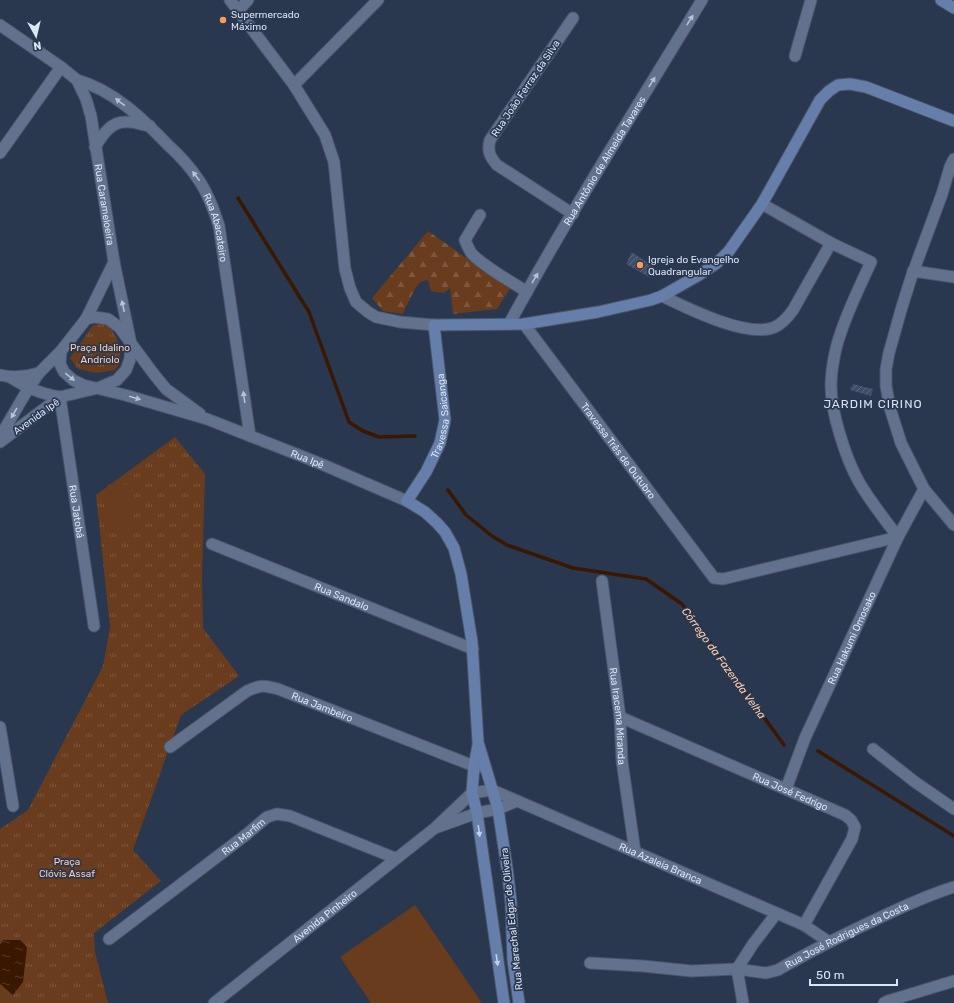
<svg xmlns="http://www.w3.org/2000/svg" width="954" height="1003" viewBox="0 0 954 1003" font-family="Rubik,sans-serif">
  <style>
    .grass { fill: url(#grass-tufts) }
    .forest { fill: url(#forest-firs) }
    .pitch { fill: #683c1c }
    .water { fill: url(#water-ripples) }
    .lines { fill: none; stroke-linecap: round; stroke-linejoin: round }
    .stream { stroke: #3a1700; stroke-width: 3.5 }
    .building { fill: url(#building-hatch) }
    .minor-casing { stroke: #4a556a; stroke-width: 13 }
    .tertiary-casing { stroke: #4a556a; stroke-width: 13 }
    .secondary-casing { stroke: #4a556a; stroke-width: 13 }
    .minor { stroke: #62728d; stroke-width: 11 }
    .tertiary { stroke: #62728d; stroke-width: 11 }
    .secondary { stroke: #657eaa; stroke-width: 11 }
    .oneway { fill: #b7c2d5 }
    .oneway2 { fill: #c3d0e5 }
    .poi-dot { fill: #fd9c56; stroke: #29374f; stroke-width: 1.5 }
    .labels { text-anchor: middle; stroke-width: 3.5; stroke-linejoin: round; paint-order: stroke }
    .poi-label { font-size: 10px; fill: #dbe4f4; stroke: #29374f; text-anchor: start }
    .street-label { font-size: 10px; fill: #dbe4f4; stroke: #29374f }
    .park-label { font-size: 10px; fill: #feceae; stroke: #29374f }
    .water-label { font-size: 11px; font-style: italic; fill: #fecdae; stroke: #29374f }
    .quarter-label { font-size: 12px; letter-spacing: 1px; fill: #dbe4f4; stroke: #29374f }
  </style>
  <defs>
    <pattern id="grass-tufts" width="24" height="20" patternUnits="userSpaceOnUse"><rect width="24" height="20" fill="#683c1c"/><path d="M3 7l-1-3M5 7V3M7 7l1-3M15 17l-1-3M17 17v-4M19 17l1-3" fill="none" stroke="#7d583e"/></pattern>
    <pattern id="forest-firs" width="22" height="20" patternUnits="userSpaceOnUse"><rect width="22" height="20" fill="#683c1c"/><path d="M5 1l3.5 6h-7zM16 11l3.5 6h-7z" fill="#7d583e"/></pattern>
    <pattern id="water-ripples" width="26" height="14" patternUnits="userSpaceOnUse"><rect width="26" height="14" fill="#3a1700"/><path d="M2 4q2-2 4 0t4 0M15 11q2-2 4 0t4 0" fill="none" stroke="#563926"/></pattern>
    <pattern id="building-hatch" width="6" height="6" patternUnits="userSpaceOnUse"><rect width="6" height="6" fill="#404f69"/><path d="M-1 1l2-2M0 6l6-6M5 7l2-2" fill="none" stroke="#5b687f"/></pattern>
  </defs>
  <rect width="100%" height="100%" fill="#29374f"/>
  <g class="grass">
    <path d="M103,324l8,4 9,17v13l-1,7 -4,5 -19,3 -18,-4 -8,-11 23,-33z"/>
    <path d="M175,437l30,37 -3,103 1,51 36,48 -58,39 -48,135 28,31 -67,52 1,19 13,51h-108v-174l28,-19 75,-144 7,-39 -14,-132z"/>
  </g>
  <path class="forest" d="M428,231l60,42 23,14 -14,22 -44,5 -3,-26 -6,5 -13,-2 -3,-11c-1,0 -6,1 -7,2 -6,3 -14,24 -18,32l-20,-3 -11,-13z"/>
  <g class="pitch">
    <path d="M108,484l27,1 -4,47 -27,-2z"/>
    <path d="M415,905l67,98h-111l-31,-46z"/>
  </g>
  <path class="water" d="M3,940h17l7,7 -4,35 -10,13 -13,-11v-39z"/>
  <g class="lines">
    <g class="stream">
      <path d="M238,198l71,114 40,110 14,9 16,6 36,-1"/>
      <path d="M448,490l18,25 26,21 15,9 66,23 73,11 36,25 102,141"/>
      <path d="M818,751l136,85"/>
    </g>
  </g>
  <g class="building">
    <path d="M632,252l22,15 -5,10 -23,-13z"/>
    <path d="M853,384l20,5 -2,7 -21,-6z"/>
  </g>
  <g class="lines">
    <g class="minor-casing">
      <g id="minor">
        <path d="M238,11l10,-11"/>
        <path d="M573,18l-83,122c-3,11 0,17 7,25l76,49"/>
        <path d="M795,56l16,-56"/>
        <path id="s1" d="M77,80c36,10 65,38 91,65 11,10 22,22 30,34 10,14 16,31 21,47l31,210"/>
        <path d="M294,85l84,-85"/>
        <path d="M95,147c7,-11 15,-25 30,-25 8,-1 17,3 25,4"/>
        <path d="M0,153l61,-86"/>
        <path d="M954,159l-4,8 -8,27 -31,84 -10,32 -12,43 -3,16v17l4,22 11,35 23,46 30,36"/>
        <path d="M480,215l-15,25c2,5 4,10 7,14 15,15 37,26 55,38"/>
        <path d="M913,271l41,6"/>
        <path d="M662,296c25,12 86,43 113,31 8,-4 13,-10 18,-17l38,-67"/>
        <path id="s2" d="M509,324c60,-110 128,-217 193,-324"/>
        <path id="s3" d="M524,324l190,254 9,1 175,-42c-13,-17 -28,-36 -39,-55 -13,-23 -28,-69 -28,-96 0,-15 4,-37 9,-51 8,-25 20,-49 31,-73l-40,-19 -69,-39"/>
        <path d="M0,375c14,3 26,2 39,-2"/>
        <path id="s4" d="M10,377c19,12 29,16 50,20l34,229"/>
        <path id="s5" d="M212,544l261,105"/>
        <path id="s6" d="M602,581l18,136 2,44 13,91"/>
        <path id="s7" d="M620,717l225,98 6,5 4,7 -3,12 -48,86"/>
        <path d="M0,727l13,79"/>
        <path id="s8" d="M170,747l77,-56c13,-6 17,-6 31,-2l196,77 9,1"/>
        <path d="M873,749l42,33 39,27"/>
        <path id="s9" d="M786,789l19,-51 93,-201 26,-48"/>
        <path d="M438,827l39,-14 21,-4 19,-8"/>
        <path id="s10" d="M109,939l138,-105 20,-17 10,-3 13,2 105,42"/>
        <path id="s11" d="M590,963l53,3 48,5 46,-2 29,4 12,-3c32,-19 65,-35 99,-51 25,-12 51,-24 77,-32"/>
        <path id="s12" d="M214,1003l221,-175 37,-35 20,-3 312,135 25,17"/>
        <path d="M743,1003l-6,-34 16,-25 23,-30"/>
        <path d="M884,1003l4,-2 66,-20"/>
      </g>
    </g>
    <g class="tertiary-casing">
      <g id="tertiary">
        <path d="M230,0l64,85 31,50 9,27 11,107 5,19 6,14 12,10 8,5 24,5 34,3"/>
        <path id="s13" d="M0,25l61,42 16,13 9,19 5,17 23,146 17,82 -1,15 -4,11 -9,10 -19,8 -38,9 -60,45"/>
        <path d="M86,319l8,-2 14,2 11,8 34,46 13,16 34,25"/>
        <path id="s14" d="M61,351l-1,13 4,8 9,8 10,5 42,10 82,24 112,44 88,38"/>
        <path d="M0,437l28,-48 11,-16 22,-22 25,-32 28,-57"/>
      </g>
    </g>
    <g class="secondary-casing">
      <g id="secondary">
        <path d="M941,0l13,8"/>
        <path d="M478,745l-4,21 -2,27 5,20 27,190"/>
        <path id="s15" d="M519,1003l-6,-43 -2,-58 -4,-34 -9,-59 -20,-67 -6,-100 -11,-68 -7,-26 -9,-16 -8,-9 -12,-11 -18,-11 19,-29 14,-29 5,-23 -11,-95 90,-1 74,-12 53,-12 11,-4 37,-21 18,-12 12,-12 33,-47 58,-104 9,-9 9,-6 12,-1 16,3 88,34"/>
      </g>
    </g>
    <use href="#minor" class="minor"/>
    <use href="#tertiary" class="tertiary"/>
    <use href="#secondary" class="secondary"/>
  </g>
  <defs><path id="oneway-solid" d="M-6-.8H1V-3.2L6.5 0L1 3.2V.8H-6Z"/></defs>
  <g class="oneway">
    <use href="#oneway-solid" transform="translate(690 20) rotate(-58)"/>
    <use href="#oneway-solid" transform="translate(652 82) rotate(-58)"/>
    <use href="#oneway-solid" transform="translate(120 102) rotate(-143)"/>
    <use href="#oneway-solid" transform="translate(196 176) rotate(-127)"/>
    <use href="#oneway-solid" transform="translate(535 278) rotate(-59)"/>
    <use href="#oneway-solid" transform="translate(123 306) rotate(-102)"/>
    <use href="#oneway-solid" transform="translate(70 377) rotate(39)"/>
    <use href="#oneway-solid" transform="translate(244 397) rotate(-98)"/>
    <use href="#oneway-solid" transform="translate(135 398) rotate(16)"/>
    <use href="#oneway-solid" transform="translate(14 413) rotate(120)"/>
  </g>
  <g class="oneway2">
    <use href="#oneway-solid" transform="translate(479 831) rotate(82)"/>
    <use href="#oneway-solid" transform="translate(497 960) rotate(82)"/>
  </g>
  <g class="poi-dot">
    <circle cx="223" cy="20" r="4"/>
    <circle cx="640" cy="265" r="4"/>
  </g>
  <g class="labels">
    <g class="poi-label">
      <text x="231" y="18">Supermercado<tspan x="231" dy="12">Máximo</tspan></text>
      <text x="648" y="263">Igreja do Evangelho<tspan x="648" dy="12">Quadrangular</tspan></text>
    </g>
    <g class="street-label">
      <text transform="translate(525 88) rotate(-56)" y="4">Rua João Ferraz da Silva</text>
      <text dy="4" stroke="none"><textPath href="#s2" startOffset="189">Rua Antônio de Almeida Tavares</textPath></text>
      <text dy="4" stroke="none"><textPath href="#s13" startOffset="223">Rua Carameloeira</textPath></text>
      <text dy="4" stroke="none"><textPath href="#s1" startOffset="211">Rua Abacateiro</textPath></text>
      <text transform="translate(36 416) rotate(-36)" y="4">Avenida Ipê</text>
      <text dy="4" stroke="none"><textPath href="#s15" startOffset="623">Travessa Saicanga</textPath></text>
      <text dy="4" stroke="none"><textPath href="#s3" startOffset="158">Travessa Três de Outubro</textPath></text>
      <text dy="4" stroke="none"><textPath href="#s14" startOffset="282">Rua Ipê</textPath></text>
      <text dy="4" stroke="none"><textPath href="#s4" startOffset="170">Rua Jatobá</textPath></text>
      <text dy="4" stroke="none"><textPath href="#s5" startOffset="140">Rua Sandalo</textPath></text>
      <text dy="4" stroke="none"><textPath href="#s9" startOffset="165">Rua Hakumi Omosako</textPath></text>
      <text dy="4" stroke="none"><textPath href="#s8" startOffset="175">Rua Jambeiro</textPath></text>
      <text dy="4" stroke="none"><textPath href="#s6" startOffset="136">Rua Iracema Miranda</textPath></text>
      <text dy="4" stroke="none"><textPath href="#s7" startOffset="186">Rua José Fedrigo</textPath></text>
      <text dy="4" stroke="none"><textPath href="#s10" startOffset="169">Rua Marfim</textPath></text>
      <text dy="4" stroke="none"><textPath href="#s12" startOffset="537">Rua Azaleia Branca</textPath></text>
      <text dy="4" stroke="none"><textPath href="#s12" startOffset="141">Avenida Pinheiro</textPath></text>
      <text transform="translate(511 919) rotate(-96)" y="4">Rua Marechal Edgar de Oliveira</text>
      <text dy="4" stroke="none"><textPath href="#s11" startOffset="266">Rua José Rodrigues da Costa</textPath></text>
    </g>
    <g class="park-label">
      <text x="100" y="351">Praça Idalino<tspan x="100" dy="12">Andriolo</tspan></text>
      <text x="67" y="865">Praça<tspan x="67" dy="12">Clóvis Assaf</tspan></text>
    </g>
    <g class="water-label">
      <text transform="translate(724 663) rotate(54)" y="4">Córrego da Fazenda Velha</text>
    </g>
    <g class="quarter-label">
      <text x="873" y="408">JARDIM CIRINO</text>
    </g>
  </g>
  <g transform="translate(36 36) rotate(172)" stroke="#29374f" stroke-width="3" paint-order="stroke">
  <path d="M0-3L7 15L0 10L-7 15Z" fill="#dbe4f4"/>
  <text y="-6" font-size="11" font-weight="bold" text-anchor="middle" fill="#dbe4f4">N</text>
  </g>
  <path d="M810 979v6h87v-6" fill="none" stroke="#dbe4f4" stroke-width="2"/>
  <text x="816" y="979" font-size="12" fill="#dbe4f4" stroke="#29374f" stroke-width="3" paint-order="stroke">50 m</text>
</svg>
